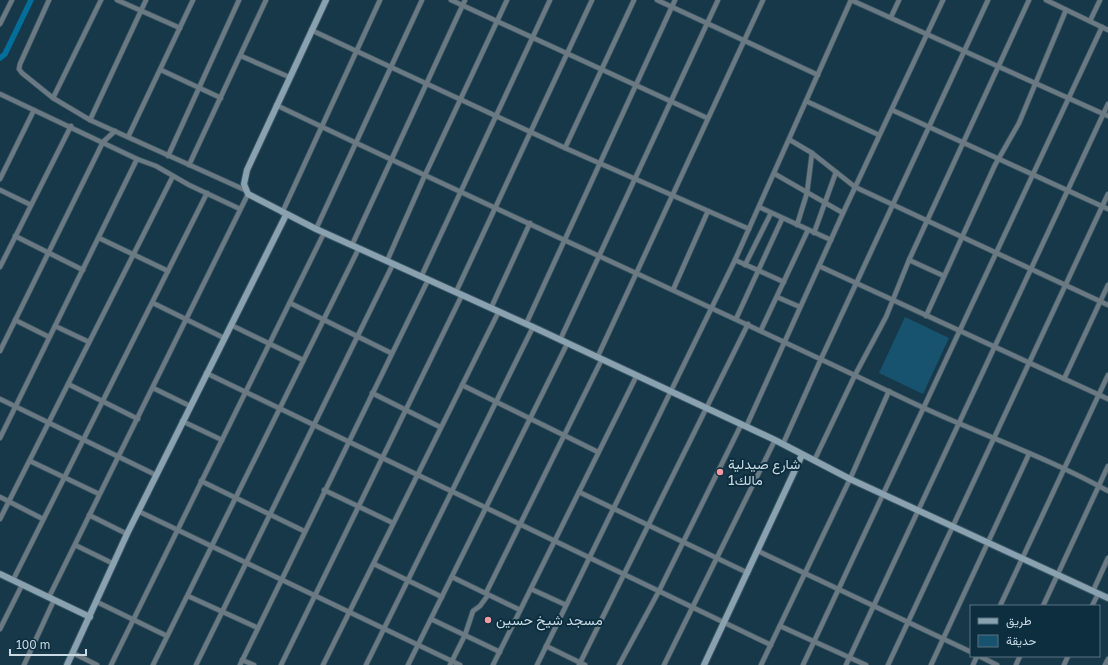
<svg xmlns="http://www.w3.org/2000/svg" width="1108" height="665" viewBox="0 0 1108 665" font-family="'Golos Text',Vazirmatn,sans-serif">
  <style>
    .green { fill: #17536f }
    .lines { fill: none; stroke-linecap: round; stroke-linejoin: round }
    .canal { stroke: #006f99; stroke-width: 5.5 }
    .street-casing { stroke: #375565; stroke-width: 6 }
    .secondary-casing { stroke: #375565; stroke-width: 8 }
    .street { stroke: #6b7a82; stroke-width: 4.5 }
    .secondary { stroke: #8aa1af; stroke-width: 6 }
    .poi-dot { fill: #f49aa2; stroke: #0c2e3e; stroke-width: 1.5 }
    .labels { text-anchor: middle; stroke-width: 4; stroke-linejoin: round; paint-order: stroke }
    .poi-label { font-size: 14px; fill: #c9dae5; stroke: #0c2e3e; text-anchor: start }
  </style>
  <rect width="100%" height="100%" fill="#173849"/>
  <path class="green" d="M905,317l44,21 -26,56 -44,-21z"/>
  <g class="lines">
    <path class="canal" d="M0,58l5,-4 26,-54"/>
    <g class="street-casing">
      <g id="street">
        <path d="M49,0l-29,64 -1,5 3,4 31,25 37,22 155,70"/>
        <path d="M117,0l63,28"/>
        <path d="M451,0l256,118"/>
        <path d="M634,0l-69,148 184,81"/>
        <path d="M657,0l161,75"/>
        <path d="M851,0l257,116"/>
        <path d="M1046,0l62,30"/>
        <path d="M891,17l8,-17"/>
        <path d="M1090,21l10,-21"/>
        <path d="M0,24l12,-24"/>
        <path d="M311,30l254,118"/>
        <path d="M241,56l48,21"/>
        <path d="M161,70l60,28"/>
        <path d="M0,94l137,65 19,7 33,19 51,24"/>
        <path d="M53,98l48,-98"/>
        <path d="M806,101l73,34"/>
        <path d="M276,105c211,101 424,196 635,297 65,31 134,54 197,89"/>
        <path d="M892,110l216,99"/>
        <path d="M90,120l56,-120"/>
        <path d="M128,137l65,-137"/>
        <path d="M790,140l22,13 43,34 253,118"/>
        <path d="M168,156l71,-156"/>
        <path d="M189,165l77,-165"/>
        <path d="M775,174l68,39"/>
        <path d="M0,179l34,-69"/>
        <path d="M0,190l31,15"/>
        <path d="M759,207l72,33"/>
        <path d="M282,213l98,-213"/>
        <path d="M797,225l10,-32 5,-40"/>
        <path d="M316,229l106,-229"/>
        <path d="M814,233l22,-61"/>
        <path d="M15,236l68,34"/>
        <path d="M99,238l69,33"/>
        <path d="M352,245l113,-245"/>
        <path d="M735,260l49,22"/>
        <path d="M909,260l35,16"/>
        <path d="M387,261l38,-86 82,-175"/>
        <path d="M745,265l26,-52"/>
        <path d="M819,266l289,133"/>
        <path d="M0,267l71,-141"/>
        <path d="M421,277l129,-277"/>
        <path d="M673,290l35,-79"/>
        <path d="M456,292l136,-292"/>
        <path d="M777,297l23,10"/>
        <path d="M153,303l71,35"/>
        <path d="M290,303l101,50"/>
        <path d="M491,308l39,-85"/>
        <path d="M926,316l69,-151 24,-42 47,-113"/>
        <path d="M736,319l46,-100"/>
        <path d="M15,320l34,17"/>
        <path d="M526,324l149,-324"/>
        <path d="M231,325l72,35"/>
        <path d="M55,326l34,16"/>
        <path d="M761,330l47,-100"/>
        <path d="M560,340l158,-340"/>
        <path d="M0,351l103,-209 12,-11"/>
        <path d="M597,358l166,-358"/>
        <path d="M206,373l565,272"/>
        <path d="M1064,379l44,-94"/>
        <path d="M68,384l70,35"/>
        <path d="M462,385l136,67"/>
        <path d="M153,388l37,18"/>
        <path d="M372,393l68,34"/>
        <path d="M0,399l156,76"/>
        <path d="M182,421l40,19"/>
        <path d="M746,427l97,-214 100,-213"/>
        <path d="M0,438l137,-279"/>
        <path d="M783,444l38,-85 167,-359"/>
        <path d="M30,461l69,33"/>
        <path d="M814,461l41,-86 31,-58 23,-57 120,-260"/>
        <path d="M201,481l103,50"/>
        <path d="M324,490l69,33"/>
        <path d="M579,492l169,81"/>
        <path d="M0,497l43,22"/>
        <path d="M138,511l322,154"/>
        <path d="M89,515l38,19"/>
        <path d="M0,519l173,-343"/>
        <path d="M75,545l39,19"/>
        <path d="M758,551l213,101"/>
        <path d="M374,564l68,33"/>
        <path d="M452,577l68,33"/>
        <path d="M13,580l194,-387"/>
        <path d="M531,589l35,16"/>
        <path d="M1093,591l15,-33"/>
        <path d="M486,593l115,-232"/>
        <path d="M188,596l70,32"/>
        <path d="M49,597l199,-403"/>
        <path d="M97,602l70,34"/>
        <path d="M1000,606l108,-231"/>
        <path d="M1043,606l65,-140"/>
        <path d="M1092,606l6,-12"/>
        <path d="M431,619l69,33"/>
        <path d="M780,626l86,39"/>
        <path d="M0,629l22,-44"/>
        <path d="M546,646l39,19"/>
        <path d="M73,653l24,12"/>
        <path d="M979,656l18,9"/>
        <path d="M242,660l12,5"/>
        <path d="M24,665l30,-65"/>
        <path d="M111,665l213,-432"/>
        <path d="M153,665l206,-417"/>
        <path d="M196,665l197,-401"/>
        <path d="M240,665l188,-385"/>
        <path d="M281,665l181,-370"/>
        <path d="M323,665l176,-354"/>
        <path d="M366,665l167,-338"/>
        <path d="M408,665l159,-321"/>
        <path d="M450,665l15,-30 8,-24 7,-5 8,-11"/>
        <path d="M493,665l143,-288"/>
        <path d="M537,665l198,-405 116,-260"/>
        <path d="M579,665l169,-341"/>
        <path d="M619,665l40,-74 82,-166"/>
        <path d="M664,665l111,-225"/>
        <path d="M761,665l89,-186 39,-88"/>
        <path d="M803,665l299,-638"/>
        <path d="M846,665l262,-561"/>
        <path d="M888,665l220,-471"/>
        <path d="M931,665l98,-211"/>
        <path d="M973,665l4,-9"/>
        <path d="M1016,665l4,-9"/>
        <path d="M1064,665l4,-9"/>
        <path d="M1105,665l3,-6"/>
      </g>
    </g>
    <g class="secondary-casing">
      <g id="secondary">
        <path d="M326,0l-79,170 -3,14 4,10 68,35 217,98 242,113 75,39 258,119"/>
        <path d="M0,574l90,43"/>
        <path d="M67,665l60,-131 159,-319"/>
        <path d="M704,665l98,-210"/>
      </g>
    </g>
    <use href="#street" class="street"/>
    <use href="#secondary" class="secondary"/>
  </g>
  <g class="poi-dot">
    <circle cx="720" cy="472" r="4"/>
    <circle cx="488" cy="620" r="4"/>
  </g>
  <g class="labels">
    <g class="poi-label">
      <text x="728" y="469">شارع صيدلية<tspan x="728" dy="16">مالك1</tspan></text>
      <text x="496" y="625">مسجد شيخ حسين</text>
    </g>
  </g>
  <rect x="970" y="605" width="130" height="52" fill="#0c2e3e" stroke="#587381"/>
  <rect x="978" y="618" width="20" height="6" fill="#8aa1af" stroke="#587381"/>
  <text x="1006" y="625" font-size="12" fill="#c9dae5">طريق</text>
  <rect x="978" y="635" width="20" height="12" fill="#17536f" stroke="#587381"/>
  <text x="1006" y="645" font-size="12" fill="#c9dae5">حديقة</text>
  <path d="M10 649v6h76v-6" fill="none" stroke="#c9dae5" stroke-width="2"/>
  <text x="16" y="649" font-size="12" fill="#c9dae5" stroke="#0c2e3e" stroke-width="3" paint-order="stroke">100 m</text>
</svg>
